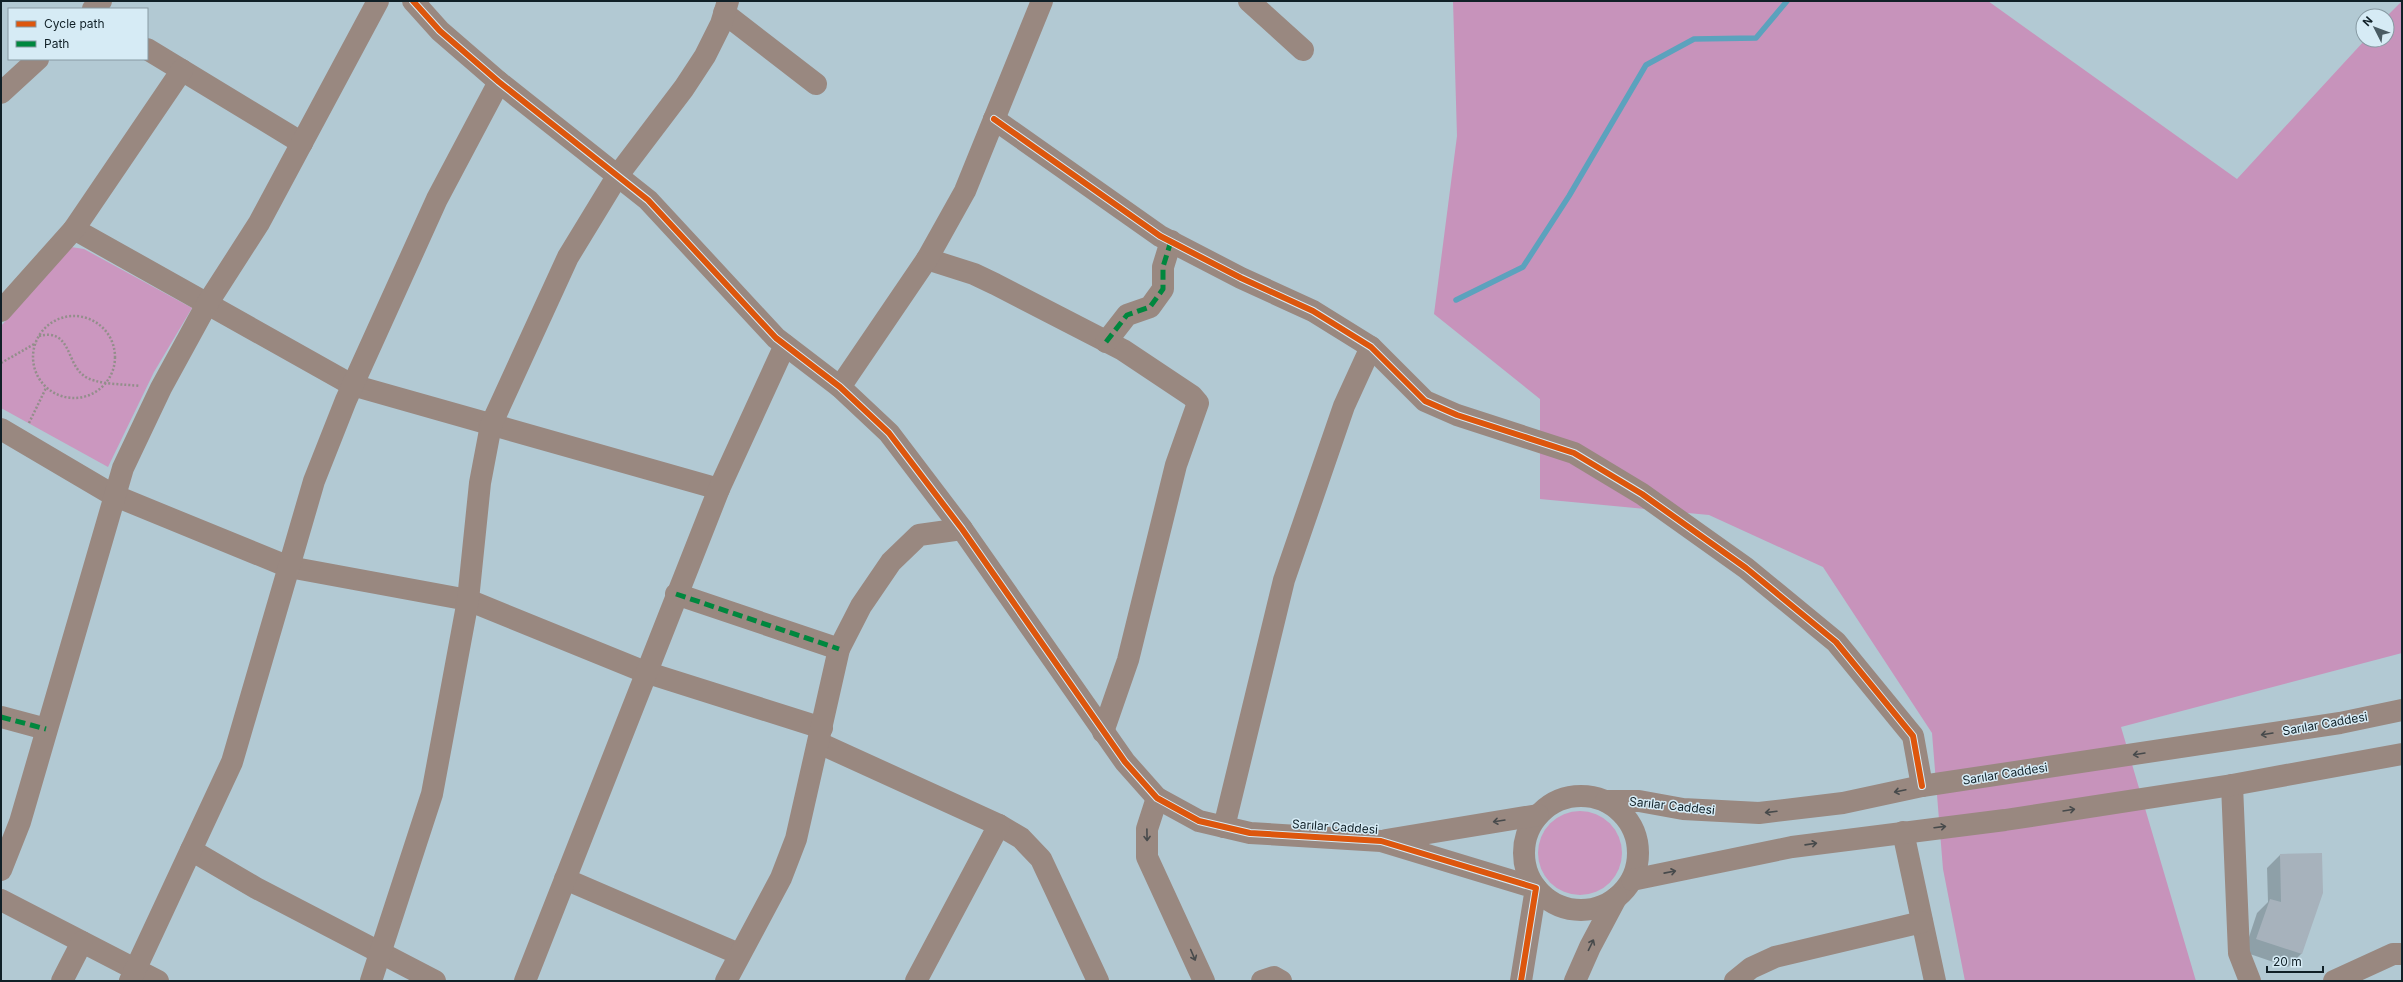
<svg xmlns="http://www.w3.org/2000/svg" width="2403" height="982" viewBox="0 0 2403 982" font-family="Inter,sans-serif">
  <style>
    .green { fill: #cb97bf }
    .forest { fill: #c793bb }
    .shadow { fill: #0003 }
    .lines { fill: none; stroke-linecap: round; stroke-linejoin: round }
    .stream { stroke: #5ca2bd; stroke-width: 5.5 }
    .building { fill: #a7b2bc }
    .path { stroke: #938e8b; stroke-width: 2.5; stroke-dasharray: 2 2; stroke-linecap: butt }
    .minor { stroke: #998880; stroke-width: 22 }
    .quiet { stroke: #00873e; stroke-width: 5; stroke-dasharray: 10 5; stroke-linecap: butt }
    .cycleway-casing { stroke: #d6ebf5; stroke-width: 8 }
    .cycleway { stroke: #dd560d; stroke-width: 6 }
    .oneway { stroke: #474a4b }
    .labels { text-anchor: middle; stroke-width: 3; stroke-linejoin: round; paint-order: stroke }
    .street-label { font-size: 12px; fill: #102027; stroke: #d6ebf5 }
  </style>
  <rect width="100%" height="100%" fill="#b2c9d3"/>
  <g class="green">
    <path d="M71,247l13,2 108,59 -38,64 -46,95 -107,-59v-82z"/>
    <circle cx="1580" cy="853" r="42"/>
  </g>
  <path class="forest" d="M1453,1h535l249,178 128,-139h22v-24l15,-15v652l-281,74 75,254h-231l-22,-112 -11,-136 -109,-166 -114,-52 -169,-16v-100l-106,-85 23,-178z"/>
  <path class="shadow" d="M2280,855l22,98 -14,14 -44,-15 13,-39 11,-11 -1,-34z"/>
  <g class="lines">
    <path class="stream" d="M1456,300l67,-33 46,-71 77,-131 48,-26 62,-1 31,-37"/>
  </g>
  <path class="building" d="M2322,853l1,40 -21,61 -46,-15 14,-40 11,3 -1,-48z"/>
  <g class="lines">
    <g class="path">
      <circle cx="74" cy="357" r="41"/>
      <path d="M39,336c32,-8 27,26 44,39 11,10 43,9 57,11"/>
      <path d="M1,363l35,-20"/>
      <path d="M29,423l17,-35"/>
    </g>
    <g class="minor">
      <path d="M413,1l27,30 59,51 149,118 128,138 64,49 49,46 73,96 163,233 32,36 42,23 51,12 131,8 155,47 -15,93"/>
      <path d="M1249,1l54,49"/>
      <path d="M93,9l8,-8"/>
      <path d="M724,13l92,71"/>
      <path d="M147,49l155,94"/>
      <path d="M1,93l37,-34"/>
      <path d="M994,119l166,117 81,42 72,33 58,36 54,54 32,14 117,38 68,41 104,74 90,74 77,94 9,50"/>
      <path d="M74,229l278,156 367,104"/>
      <path d="M927,259l47,15 21,10 128,66 69,46 6,7 -22,62 -48,195 -25,72"/>
      <path d="M1,311l73,-82 108,-159"/>
      <path d="M1106,342l21,-27 23,-8 13,-18v-22l8,-26"/>
      <path d="M840,387l87,-128 38,-68 77,-190"/>
      <path d="M1,429l112,66 176,72 179,33 177,72 177,56"/>
      <path d="M676,594l163,55"/>
      <path d="M1,717l45,12"/>
      <path d="M819,743l180,82 22,13 20,21 57,122"/>
      <path d="M2232,785l7,168 11,28"/>
      <circle cx="1581" cy="853" r="57"/>
      <path d="M1157,798l-10,31v28l57,124"/>
      <path d="M1606,801h33l44,8 76,4 84,-10 79,-17 418,-63 62,-13"/>
      <path d="M1224,827l60,-247 60,-174 27,-59"/>
      <path d="M1903,832l32,149"/>
      <path d="M1386,840l152,-25"/>
      <path d="M191,850l65,38 179,93"/>
      <path d="M1,870l19,-48 103,-354 38,-80 46,-84 52,-81 119,-222"/>
      <path d="M565,879l174,75"/>
      <path d="M1632,880l160,-33 213,-27 227,-35 170,-31"/>
      <path d="M1,900l157,81"/>
      <path d="M62,981l20,-39"/>
      <path d="M130,981l102,-219 82,-281 32,-81 91,-201 62,-117"/>
      <path d="M371,981l61,-187 36,-194 12,-117 11,-58 77,-168 50,-82 66,-87 21,-32 16,-32 7,-23"/>
      <path d="M525,981l194,-492 66,-144"/>
      <path d="M726,981l55,-103 15,-39 43,-190 22,-43 30,-44 28,-27 43,-6"/>
      <path d="M916,981l83,-156"/>
      <path d="M1262,981l12,-4 7,4"/>
      <path d="M1575,981l15,-34 26,-49"/>
      <path d="M1735,981l16,-13 24,-11 147,-35"/>
      <path d="M2334,981l59,-27h9"/>
    </g>
    <g class="quiet">
      <path d="M1106,342l21,-27 23,-8 13,-18v-22l8,-26"/>
      <path d="M676,594l163,55"/>
      <path d="M1,717l45,12"/>
    </g>
    <g class="cycleway-casing">
      <g id="cycleway">
        <path d="M413,1l27,30 59,51 149,118 128,138 64,49 49,46 73,96 163,233 32,36 42,23 51,12 131,8 155,47 -15,93"/>
        <path d="M994,119l166,117 81,42 72,33 58,36 54,54 32,14 117,38 68,41 104,74 90,74 77,94 9,50"/>
      </g>
    </g>
    <use href="#cycleway" class="cycleway"/>
  </g>
  <defs><path id="oneway-shaft" d="M-6 0H5M1.5-3L5.5 0L1.5 3" fill="none" stroke-width="1.6" stroke-linecap="round" stroke-linejoin="round"/></defs>
  <g class="oneway">
    <use href="#oneway-shaft" transform="translate(2267 734) rotate(171)"/>
    <use href="#oneway-shaft" transform="translate(2139 754) rotate(171)"/>
    <use href="#oneway-shaft" transform="translate(1900 791) rotate(168)"/>
    <use href="#oneway-shaft" transform="translate(2069 810) rotate(-9)"/>
    <use href="#oneway-shaft" transform="translate(1771 812) rotate(173)"/>
    <use href="#oneway-shaft" transform="translate(1499 821) rotate(171)"/>
    <use href="#oneway-shaft" transform="translate(1940 827) rotate(-7)"/>
    <use href="#oneway-shaft" transform="translate(1147 835) rotate(89)"/>
    <use href="#oneway-shaft" transform="translate(1811 844) rotate(-8)"/>
    <use href="#oneway-shaft" transform="translate(1670 872) rotate(-11)"/>
    <use href="#oneway-shaft" transform="translate(1591 945) rotate(-64)"/>
    <use href="#oneway-shaft" transform="translate(1193 955) rotate(67)"/>
  </g>
  <g class="labels">
    <g class="street-label">
      <text transform="translate(2325 724) rotate(-10)" y="4">Sarılar Caddesi</text>
      <text transform="translate(2005 774) rotate(-9)" y="4">Sarılar Caddesi</text>
      <text transform="translate(1672 806) rotate(6)" y="4">Sarılar Caddesi</text>
      <text transform="translate(1335 827) rotate(4)" y="4">Sarılar Caddesi</text>
    </g>
  </g>
  <rect width="2403" height="982" fill="none" stroke="#102027" stroke-width="4"/>
  <rect x="8" y="8" width="140" height="52" fill="#d6ebf5" stroke="#879aa3"/>
  <rect x="16" y="21" width="20" height="6" fill="#dd560d" stroke="#879aa3"/>
  <text x="44" y="28" font-size="12" fill="#102027">Cycle path</text>
  <rect x="16" y="41" width="20" height="6" fill="#00873e" stroke="#879aa3"/>
  <text x="44" y="48" font-size="12" fill="#102027">Path</text>
  <g transform="translate(2375 28) rotate(312)"><circle r="19" fill="#d6ebf5" stroke="#879aa3"/>
  <path d="M0-3L7 15L0 10L-7 15Z" fill="#495b63"/>
  <text y="-6" font-size="11" font-weight="bold" text-anchor="middle" fill="#102027">N</text>
  </g>
  <path d="M2267 966v6h56v-6" fill="none" stroke="#102027" stroke-width="2"/>
  <text x="2273" y="966" font-size="12" fill="#102027" stroke="#d6ebf5" stroke-width="3" paint-order="stroke">20 m</text>
</svg>
